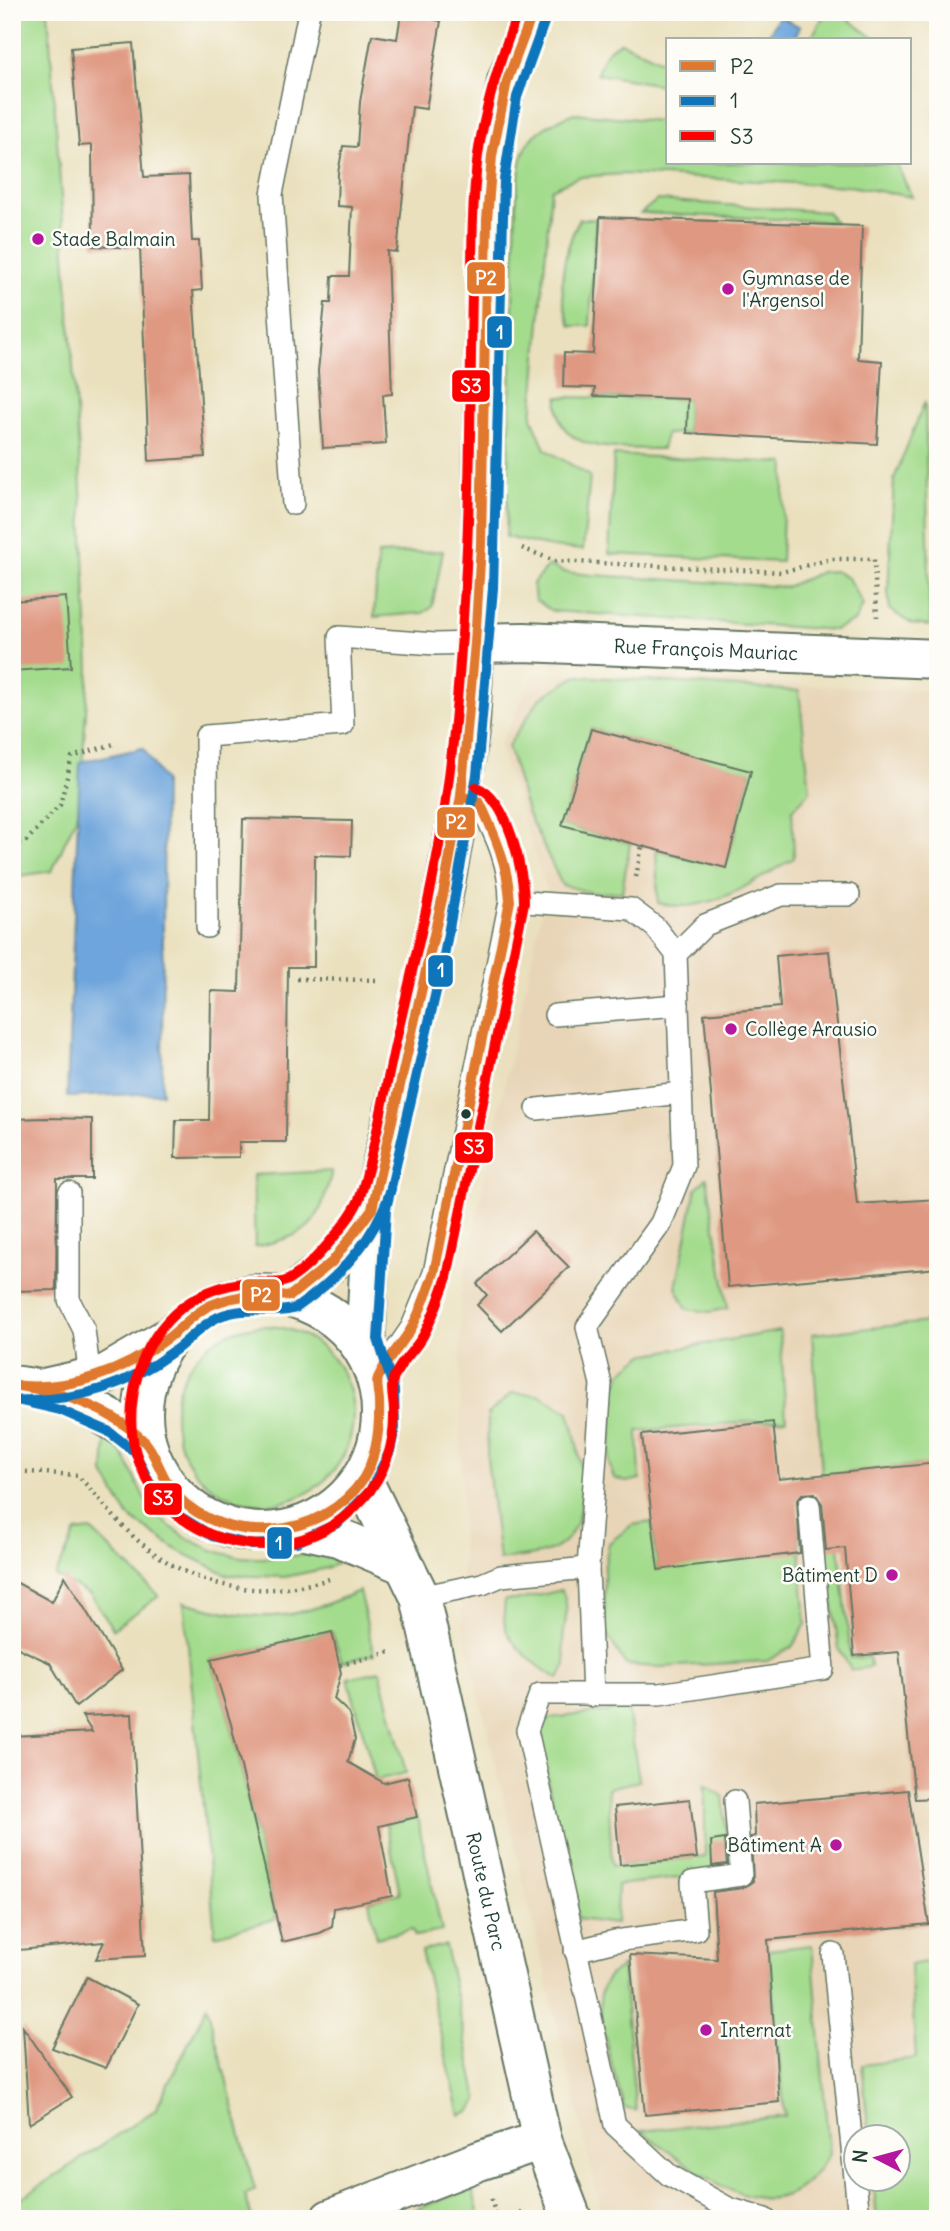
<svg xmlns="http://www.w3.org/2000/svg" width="950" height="2231" viewBox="0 0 950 2231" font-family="Delius,sans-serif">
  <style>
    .built { fill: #e8d5b7; fill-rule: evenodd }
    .green { fill: #a4dc8e; stroke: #628c61; stroke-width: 2 }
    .water { fill: #6ea5dc; stroke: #467188; stroke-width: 2 }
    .building { fill: #df9881 }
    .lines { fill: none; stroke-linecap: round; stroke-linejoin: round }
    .lane-casing { stroke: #667664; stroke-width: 24 }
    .street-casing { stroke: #667664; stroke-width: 42 }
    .path { stroke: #667664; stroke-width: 4.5; stroke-dasharray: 2 5; stroke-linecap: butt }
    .lane { stroke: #fff; stroke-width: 21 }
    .street { stroke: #fff; stroke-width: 38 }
    .bus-1-casing { stroke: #fdfcf7; stroke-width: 16 }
    .bus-2-casing { stroke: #fdfcf7; stroke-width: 16 }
    .bus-3-casing { stroke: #fdfcf7; stroke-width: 16 }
    .bus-1 { stroke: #e0782d; stroke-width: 10 }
    .bus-2 { stroke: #0f75bb; stroke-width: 10 }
    .bus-3 { stroke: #f00; stroke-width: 10 }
    .poi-dot { fill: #b5179e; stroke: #fdfcf7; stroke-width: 2.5 }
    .bus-dot { fill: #1f3d34; stroke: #fdfcf7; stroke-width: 2.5 }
    .labels { text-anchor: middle; stroke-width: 5; stroke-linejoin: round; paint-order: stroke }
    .poi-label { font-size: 19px; fill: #1f3d34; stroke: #fdfcf7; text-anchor: start }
    .street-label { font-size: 19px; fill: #1f3d34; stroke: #fdfcf7 }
    .line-badge { stroke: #fdfcf7; stroke-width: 2.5 }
    .badge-label { font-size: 19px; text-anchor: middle; font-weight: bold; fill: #fff }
  </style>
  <rect width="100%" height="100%" fill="#fdfcf7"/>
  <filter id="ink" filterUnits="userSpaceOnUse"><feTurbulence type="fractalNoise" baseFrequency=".0143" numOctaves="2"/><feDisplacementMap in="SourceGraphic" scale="14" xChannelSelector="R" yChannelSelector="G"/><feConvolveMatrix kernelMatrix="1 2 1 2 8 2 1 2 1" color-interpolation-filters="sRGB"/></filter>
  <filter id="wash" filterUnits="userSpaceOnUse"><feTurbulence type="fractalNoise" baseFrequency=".00686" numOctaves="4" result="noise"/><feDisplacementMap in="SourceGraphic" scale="28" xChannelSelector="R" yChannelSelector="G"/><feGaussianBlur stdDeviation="1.57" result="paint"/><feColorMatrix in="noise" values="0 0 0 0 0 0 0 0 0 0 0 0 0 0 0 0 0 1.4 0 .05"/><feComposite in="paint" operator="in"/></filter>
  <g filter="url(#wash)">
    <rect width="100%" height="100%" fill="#eae0bd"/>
    <path class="built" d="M535,673l403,18v1528h-335l-141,-596 -2,-328 86,-406 -47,-143zM856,2136h42v42h-42z"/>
    <g class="green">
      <path d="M12,12h36l32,455 9,202 -10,142 -27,60 -40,6z"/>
      <path d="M826,12h12l39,28h-67z"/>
      <path d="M621,42l47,22v22l-71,-12c5,-15 8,-25 24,-32z"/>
      <path d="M574,113l94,9v41h228l16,34 -63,-11 -225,-12 -46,3 -27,12 -19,229 13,31 45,27 -7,74 -32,-3 -45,-10 10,-332c6,-56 2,-68 58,-92z"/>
      <path d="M657,200l170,12 8,10 -194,-9z"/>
      <path d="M579,219h17l-6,107h-19c-16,-36 -8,-72 8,-107z"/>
      <path d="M558,397l130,2 -1,34 -21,1 -4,15c-41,-2 -110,8 -104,-52z"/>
      <path d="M925,401l5,225 -18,-2 -22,-14 -2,-18 6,-113z"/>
      <path d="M614,455l171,8 -4,99 -172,-8z"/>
      <path d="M443,551l-11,56 -9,6 -49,4 4,-63z"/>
      <path d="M549,565l14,7 29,3 194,12 35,-15 14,-1 13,7 15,27 -8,16 -21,9 -282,-19 -17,-11 -2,-17z"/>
      <path d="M577,676l222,15 11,100 -18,19 2,48c-39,23 -88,59 -136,45l-2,-53 70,17 25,-95 -160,-43 -29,96 68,18 -8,49 -29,1 -31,-8 -35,-73 -19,-66 32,-48z"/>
      <path d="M332,1171c-15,57 -19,62 -77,76l-2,-72z"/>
      <path d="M707,1178l21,130 -18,4 -23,-3 -11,-22 20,-99z"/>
      <path d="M938,1321v142l-116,12 -10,-141z"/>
      <circle cx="264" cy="1415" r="89"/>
      <path d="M780,1331l6,88 -148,12 2,48 -14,3 -12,-4 -5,-15 4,-72 10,-20 20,-16z"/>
      <path d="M512,1393l28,2 29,17c11,39 29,116 -17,138 -15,7 -37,7 -53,10l-12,-102 1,-44z"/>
      <path d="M106,1440c24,11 28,45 43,65 24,31 68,53 107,53 32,0 58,-8 91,-3l-2,6 -22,8 -38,8 -57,-2 -51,-25 -49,-34 -24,-42z"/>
      <path d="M796,1499l10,125 -14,23 -25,14 -107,6 -34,-2 -21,-34 -1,-62 5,-26 23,-18 20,-3 6,48z"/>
      <path d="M834,1501l17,157 18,-1 1,10 -19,3 -12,-21 -21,-146z"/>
      <path d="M91,1530l68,66 -46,33 -22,-34 -36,-19 21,-44z"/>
      <path d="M562,1590c9,23 2,28 1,51 0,18 7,20 -4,38 -16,-8 -47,-32 -53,-50 -3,-8 -2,-20 -1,-29h14z"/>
      <path d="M359,1591l15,63 -32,8 -10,-30 -121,28 20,64 45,195 -61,16 -31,-333c78,20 101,21 175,-11z"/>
      <path d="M380,1671l26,102 -30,7 -28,-102z"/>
      <path d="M628,1709l11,72 -31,7 4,78 93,-9v-72l18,11 7,76 -113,13 -1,39 -38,-5 -37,-168 -2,-22 11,-11z"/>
      <path d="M417,1817l25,114 -27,5 -3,-7 -36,9 -7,-37 31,-8 -14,-69z"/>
      <path d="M445,1945l33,154 -7,12 -11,4 -39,-164z"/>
      <path d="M812,1945l17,210c-10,14 -22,30 -38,38 -46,24 -114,-37 -150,-62l144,-15 -17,-166z"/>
      <path d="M930,1961l8,52v206h-61l-4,-40 25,-1v-42h-29l-7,-71 54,-7 -6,-93z"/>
      <path d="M622,1966l14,145 -12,-3c-7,-29 -32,-96 -21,-122 4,-9 11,-14 19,-20z"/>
      <path d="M207,2006l48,184 -10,5 7,23 -240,1v-15l143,-94z"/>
      <path d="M472,2188l7,27 -8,4h-80z"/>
    </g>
    <g class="water">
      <path d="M779,16l21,11 -7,13h-27z"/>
      <path d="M143,748l21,33 -2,312 -95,4 13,-335z"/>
    </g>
    <g id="blocks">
      <g class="building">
        <path d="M401,14l40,7 -15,88 -14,-2 -15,145 -10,-1 5,143 -9,1 3,49 -63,4 -5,-77 7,-68h6l1,-27h17l3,-69 -15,-1 1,-33 5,-27 14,1 3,-45 12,-67 25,4z"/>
        <path d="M133,43l11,134 45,-2 3,66h7l3,49 -9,1 12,166 -56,4 -9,-213 -47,-2 -1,-101 -13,1 -8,-98z"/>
        <path d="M600,217l262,9 -4,133 24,2 -5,83 -190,-11 1,-34 -94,-3 1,-8 -32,-1 1,-34 29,1z"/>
        <path d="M66,597l5,70 -59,4v-70z"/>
        <path d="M591,729l160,42 -25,97 -164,-43z"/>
        <path d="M243,819l109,2 -1,35 -36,-1 -1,112h-26l-2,175h-47v15l-64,1 1,-38h33l2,-129 28,1z"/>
        <path d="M829,951l28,253 81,-5v69l-210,19 -24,-273 76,-7 -4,-51z"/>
        <path d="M47,1118l45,1v60h-35l-1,111 -44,1v-172z"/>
        <path d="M533,1231l36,36 -67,64 -25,-26 10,-10 -10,-11z"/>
        <path d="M773,1422l6,57 159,-16v335l-23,1 -16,-147 -45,4 -9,-108 -19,2 -4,-46 -7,-11 -13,1 -5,6 3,53 -142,17 -16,-135z"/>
        <path d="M65,1576l57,94 -46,37 -26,-44 -38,-18v-65l40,22z"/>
        <path d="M332,1632l9,41 -7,26 15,14 6,26 -7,23 36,21 24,-6 9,40 -38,9 13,70 -58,12 -2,19 -12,6 -38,9 -51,-218 -20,-65z"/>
        <path d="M132,1714l13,242 -49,3 8,-17 -85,8 -4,-70 -3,1v-145l80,-4 -10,-16z"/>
        <path d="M908,1790l21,134 -161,16 11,162 -134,13 -15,-160 87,4 -4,-67 30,-4 10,-7 -2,-44 4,-1 -1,-32z"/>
        <path d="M690,1799l7,59 -77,7 -5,-58z"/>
        <path d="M725,1839l2,25 -15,2 -1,-25z"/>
        <path d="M87,1977l51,27 -32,64 -54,-20z"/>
        <path d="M23,2027l49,70 -43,27z"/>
      </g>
    </g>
  </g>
  <g filter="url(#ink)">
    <use href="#blocks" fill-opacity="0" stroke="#667664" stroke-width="2"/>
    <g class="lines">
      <g class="lane-casing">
        <g id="lane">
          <path d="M293,504l-21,-310 37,-182"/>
          <path d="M510,901l121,8 24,18 21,27"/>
          <path d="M207,927l-1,-191 137,-11 -4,-88 96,7 40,-1"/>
          <path d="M555,1015l123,-10"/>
          <path d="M537,1109l144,-16"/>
          <path d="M69,1193v107l15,30 6,48"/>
          <path d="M377,1378l35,-51 22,-54 76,-372c0,-37 -14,-65 -30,-98l-19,-7"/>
          <path d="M420,1597l62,-13 19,-8 87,-8"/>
          <path d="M593,1696l-5,-128 13,-184 -14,-57 74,-104 23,-57 -8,-212 29,-29 76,-30h68"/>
          <path d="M575,1951l40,-10 81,-11 -4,-48 49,-7 -6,-74"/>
          <path d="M833,1954l26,265"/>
          <path d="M765,2219l-37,-11 -59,-33 -54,-50 -88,-395 13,-36h119l164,-25 -14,-164"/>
        </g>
      </g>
      <g class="street-casing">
        <g id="street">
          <path id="s1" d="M475,643l49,-1 414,17"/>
          <circle cx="262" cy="1413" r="119"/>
          <path d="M290,1296l42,-34 40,-53"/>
          <path d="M365,1352l7,-143 71,-314 18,-99 9,-73 11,-178 6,-325 5,-64 15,-75 26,-69"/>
          <path d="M12,1385c51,5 93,28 135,58"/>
          <path d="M44,1388l62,-14 63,-37"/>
          <path id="s2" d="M362,1478l58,119 122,543 30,79"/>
          <path d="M296,1528l42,9 64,27"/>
          <path d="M330,2219l149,-58 63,-21"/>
        </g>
      </g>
      <g class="path">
        <path d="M522,548l33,13 227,11 49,-13h43l3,58"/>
        <path d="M12,844l14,-3 34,-36 12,-48 42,-13"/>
        <path d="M636,877l6,-31"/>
        <path d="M297,979l83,1"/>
        <path d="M12,1471l65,4c20,20 37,44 58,63 57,50 122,63 194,41"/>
        <path d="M340,1665l51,-13"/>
        <path d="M491,2199l6,20"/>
        <path d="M508,2219l18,-9"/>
      </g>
      <use href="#lane" class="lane"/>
      <use href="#street" class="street"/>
      <g class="bus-1-casing">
        <g id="bus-1">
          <path d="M12,1385c57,7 111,-13 156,-47 15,-11 25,-25 43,-33 25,-11 52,-11 79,-9l42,-34 40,-53 71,-314 18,-99 14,-153 6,-98 6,-325 5,-64 15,-75 26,-69"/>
          <path d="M19,1386c44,6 92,23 125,55 12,11 17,38 32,54 50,53 147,45 187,-16 14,-23 17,-51 16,-77 0,-8 -4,-20 0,-26 8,-18 24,-32 33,-49 9,-16 15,-36 22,-54l76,-372c-2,-36 -15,-66 -30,-98l-19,-7"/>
        </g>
      </g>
      <g class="bus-2-casing">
        <g id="bus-2">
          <path d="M12,1399l48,11 48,21 27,21 14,30 27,32 36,22 40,9 45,-3 41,-19 32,-32 20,-40 5,-23 -1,-38 -16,-51 8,-130 57,-248 34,-186 16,-187 11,-408 13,-83 29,-80"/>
          <path d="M16,1400c56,2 109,-13 155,-47 17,-11 28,-27 47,-36 30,-13 54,-1 78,-9 43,-30 79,-68 95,-119"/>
        </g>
      </g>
      <g class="bus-3-casing">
        <path id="bus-3" d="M476,787c32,11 48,84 48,116l-77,374c-7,19 -14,41 -24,59 -8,14 -25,28 -30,44 -3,8 1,22 1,31 1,32 -9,64 -31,88 -85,97 -250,29 -230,-102 9,-60 47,-105 108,-114 13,-2 30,1 42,-1 22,-6 70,-64 77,-85 16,-50 24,-104 36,-156 18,-82 41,-165 51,-249 11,-81 16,-163 20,-244 4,-85 3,-170 5,-255 0,-46 0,-92 6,-138 7,-50 22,-96 40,-143"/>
      </g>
      <use href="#bus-1" class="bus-1"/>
      <use href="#bus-2" class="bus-2"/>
      <use href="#bus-3" class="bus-3"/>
    </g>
  </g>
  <g class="poi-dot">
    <circle cx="38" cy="239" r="7"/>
    <circle cx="728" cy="289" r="7"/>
    <circle cx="731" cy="1029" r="7"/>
    <circle cx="892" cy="1575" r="7"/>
    <circle cx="836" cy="1845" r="7"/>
    <circle cx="706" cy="2030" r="7"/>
  </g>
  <circle class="bus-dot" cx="466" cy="1114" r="6"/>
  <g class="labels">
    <g class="poi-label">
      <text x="52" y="246">Stade Balmain</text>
      <text x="742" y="285">Gymnase de<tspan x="742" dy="22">l'Argensol</tspan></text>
      <text x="745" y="1036">Collège Arausio</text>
      <text x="878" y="1582" text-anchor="end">Bâtiment D</text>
      <text x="822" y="1852" text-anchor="end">Bâtiment A</text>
      <text x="720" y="2037">Internat</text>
    </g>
    <g class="street-label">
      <text dy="7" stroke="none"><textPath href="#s1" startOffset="231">Rue François Mauriac</textPath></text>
      <text dy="7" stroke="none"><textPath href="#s2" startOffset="434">Route du Parc</textPath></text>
    </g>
  </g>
  <g class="line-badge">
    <rect x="466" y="261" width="40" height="34" rx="7" fill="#e0782d"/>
    <rect x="486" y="315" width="27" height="34" rx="7" fill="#0f75bb"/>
    <rect x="451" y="369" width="40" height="34" rx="7" fill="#f00"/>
    <rect x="436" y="806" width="40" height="33" rx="7" fill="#e0782d"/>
    <rect x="427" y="954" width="27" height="34" rx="7" fill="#0f75bb"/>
    <rect x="454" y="1131" width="40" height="33" rx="7" fill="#f00"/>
    <rect x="241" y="1278" width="40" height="34" rx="7" fill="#e0782d"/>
    <rect x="143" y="1482" width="40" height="34" rx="7" fill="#f00"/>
    <rect x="266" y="1526" width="27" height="34" rx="7" fill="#0f75bb"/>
  </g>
  <g class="badge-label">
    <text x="486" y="285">P2</text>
    <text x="500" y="339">1</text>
    <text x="471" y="393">S3</text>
    <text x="456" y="829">P2</text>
    <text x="441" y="977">1</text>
    <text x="474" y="1154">S3</text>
    <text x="261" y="1302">P2</text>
    <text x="163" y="1505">S3</text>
    <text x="279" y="1550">1</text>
  </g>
  <rect width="950" height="2231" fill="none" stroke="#fdfcf7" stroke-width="42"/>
  <rect x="666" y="38" width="245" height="126" fill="#fdfcf7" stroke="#a4b0a9" stroke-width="2"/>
  <rect x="680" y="61" width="35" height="10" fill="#e0782d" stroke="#a4b0a9" stroke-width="2"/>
  <text x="730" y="74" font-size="21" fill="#1f3d34">P2</text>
  <rect x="680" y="96" width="35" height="10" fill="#0f75bb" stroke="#a4b0a9" stroke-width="2"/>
  <text x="730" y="108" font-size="21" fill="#1f3d34">1</text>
  <rect x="680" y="131" width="35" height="10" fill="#ff0000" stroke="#a4b0a9" stroke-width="2"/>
  <text x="730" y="144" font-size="21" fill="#1f3d34">S3</text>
  <g transform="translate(877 2158) rotate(276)"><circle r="33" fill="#fdfcf7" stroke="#a4b0a9" stroke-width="2"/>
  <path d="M0-5L12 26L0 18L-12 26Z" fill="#b5179e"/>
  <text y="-10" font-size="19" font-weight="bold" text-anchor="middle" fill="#1f3d34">N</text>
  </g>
</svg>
